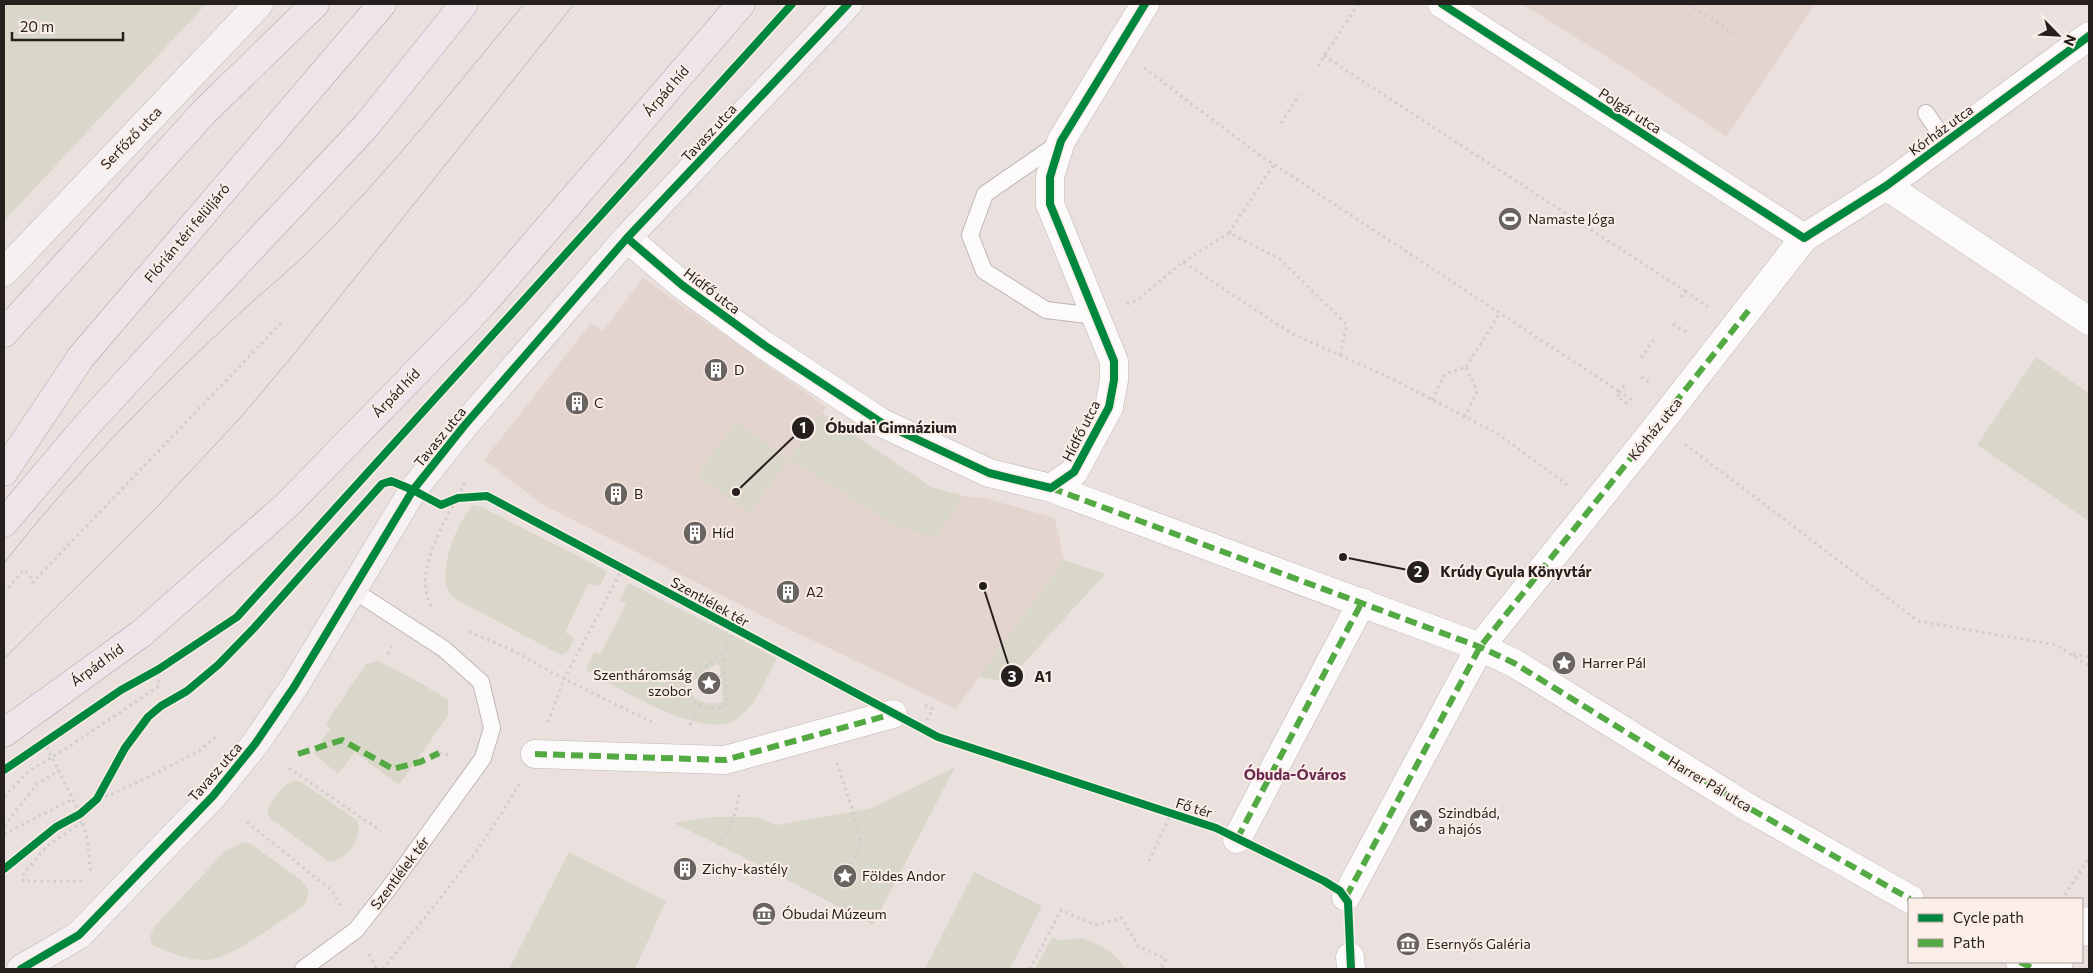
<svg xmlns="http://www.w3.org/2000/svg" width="2093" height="973" viewBox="0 0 2093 973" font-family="Commissioner,sans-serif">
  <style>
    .built { fill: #e4d4ce }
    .green { fill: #d9d7c9; fill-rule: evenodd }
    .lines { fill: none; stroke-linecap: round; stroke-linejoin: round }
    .lane-casing { stroke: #beb7b5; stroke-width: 18 }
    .street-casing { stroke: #beb7b5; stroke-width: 29 }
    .secondary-casing { stroke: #beb7b5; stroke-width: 29 }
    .primary-casing { stroke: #b2a2a8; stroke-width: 29 }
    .path { stroke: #d0cdcd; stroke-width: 3; stroke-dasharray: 2.5 4; stroke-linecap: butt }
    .lane { stroke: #fcfafa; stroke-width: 16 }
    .street { stroke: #fcfafa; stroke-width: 28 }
    .secondary { stroke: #f5f0f2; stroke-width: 28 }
    .primary { stroke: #ede5e9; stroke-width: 28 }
    .tram { stroke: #bbb9b8; stroke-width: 1 }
    .quiet { stroke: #53aa43; stroke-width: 6; stroke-dasharray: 12 6; stroke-linecap: butt }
    .cycleway-casing { stroke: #fbede7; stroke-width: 11 }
    .cycleway { stroke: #00873e; stroke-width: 8 }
    .labels { text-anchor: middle; stroke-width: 4; stroke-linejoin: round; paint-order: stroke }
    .street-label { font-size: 14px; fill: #25201e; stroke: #fbede7 }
    .poi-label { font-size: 14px; fill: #25201e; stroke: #fbede7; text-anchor: start }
    .neighbourhood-label { font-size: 15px; font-weight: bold; fill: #6a2c51; stroke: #fbede7 }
    .leader { fill: none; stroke: #25201e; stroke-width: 2 }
    .callout-dot { fill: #25201e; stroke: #fbede7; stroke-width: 2 }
    .mark-label { font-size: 15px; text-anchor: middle; font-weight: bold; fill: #fff }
    .callout-label { font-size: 15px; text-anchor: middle; font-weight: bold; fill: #25201e; stroke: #fbede7; stroke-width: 4; stroke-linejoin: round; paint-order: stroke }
  </style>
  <rect width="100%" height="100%" fill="#eae1de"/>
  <g class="built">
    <path d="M1522,4h293l-89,133 -101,-69z"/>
    <path d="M643,278l183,129 -4,6 109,74 33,9 21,2 70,20 9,42 -108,149 -165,-79 -248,-125 -59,-45 107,-137 12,8z"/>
  </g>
  <g class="green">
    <path d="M4,4h202l-202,217z"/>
    <path d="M2036,357l53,36v128l-112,-76z"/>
    <path d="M822,413l109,74 33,9 -29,41 -39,-11 -107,-67 -39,54 -53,-38 39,-53 53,37z"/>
    <path d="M473,505l10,3 124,63 -7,15 -12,-2 -23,48 9,6c-3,7 -5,14 -13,17l-102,-54c-4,-3 -9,-6 -11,-11 -9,-25 9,-67 25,-85z"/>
    <path d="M1064,560l41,14 -98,108 -28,-5z"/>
    <path d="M628,583l149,75c-11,20 -20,47 -40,61 -32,23 -120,-32 -151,-49l8,-19 6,4 26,-51 -6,-4zM716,664l3,1 4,37c-19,4 -27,0 -36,-16z"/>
    <path d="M379,661l45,24 24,15v16l-49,69 -44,-33 -17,22 -24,-20 6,-12 10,-13 -4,-6 40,-59z"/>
    <path d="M955,767l-82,158 -112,-59 -87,-43 40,-6h43l20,8 95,-17z"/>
    <path d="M293,781h7l58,40c4,17 -10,39 -29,41l-58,-43 -4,-6c3,-12 14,-27 26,-32z"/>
    <path d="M244,842l7,2 50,36 8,12 -4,12c-21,15 -73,54 -97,56 -20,1 -38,-8 -56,-15l-2,-8 4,-10 71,-76z"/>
    <path d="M569,852l97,49 -31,68h-126z"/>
    <path d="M974,872l68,34 -32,63h-85z"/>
    <path d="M1052,937l7,4c5,-1 11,-2 16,-3 18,0 42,16 51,31h-91z"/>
  </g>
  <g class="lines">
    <g class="lane-casing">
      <g id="lane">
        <path d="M1926,113l20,29"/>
        <path d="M1059,143l-74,51 -15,41 14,36 62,39 50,6"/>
        <path d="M303,969l53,-39 33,-42 94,-130 9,-30 -11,-46 -37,-33 -91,-59"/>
      </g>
    </g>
    <g class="street-casing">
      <g id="street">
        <path d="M1442,4l362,234"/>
        <path d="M1886,186l203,135"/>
        <path d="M627,238l55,47 82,60 118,78 107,50 62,15 429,159 34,16 235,145 161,91"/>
        <path d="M1051,488l23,-16 35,-65 5,-27v-19l-64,-157v-27l11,-36 84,-137"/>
        <path d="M535,754l190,6 168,-46"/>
        <path d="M1237,839l125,-237"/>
        <path d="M1346,897l134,-250 179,-223 145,-186 82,-52 203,-150"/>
        <path d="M2082,932l7,-11"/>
        <path d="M1350,957l1,12"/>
        <path d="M2020,962l14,7"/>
        <path d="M2054,969l5,-7"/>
      </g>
    </g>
    <g class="secondary-casing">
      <g id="secondary">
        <path d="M4,272l255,-268"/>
        <path d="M21,969l58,-34 134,-139 42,-52 39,-57 119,-197 51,-64 163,-188 221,-234"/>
      </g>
    </g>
    <g class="primary-casing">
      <g id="primary">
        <path d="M4,333l200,-221 111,-108"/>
        <path d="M4,472l77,-115 301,-353"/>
        <path d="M4,523l83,-98 69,-75 211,-225 97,-121"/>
        <path d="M4,733l138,-100 145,-128 193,-198 261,-303"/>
      </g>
    </g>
    <g class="path">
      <path d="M1689,4l45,30"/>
      <path d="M1324,56l361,235 -5,8"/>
      <path d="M1318,66l40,-62"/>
      <path d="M1144,68l117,88 359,236 -3,5 14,9"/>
      <path d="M1281,123l18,-28"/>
      <path d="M1229,233l45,-69"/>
      <path d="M1183,262l46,-29 51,26 67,66 -7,30"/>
      <path d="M1685,291l23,16"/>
      <path d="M1127,304l10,-4 46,-38 108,71 95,43 111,57 70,52"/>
      <path d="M1673,324l15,9"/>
      <path d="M1641,358l15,-21"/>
      <path d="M1466,367l34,-54"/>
      <path d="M1641,377l8,5"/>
      <path d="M1624,385l-4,7 14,9"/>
      <path d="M1432,400l13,-26 21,-7 11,24 -12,26"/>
      <path d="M1685,444l233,177 138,24 33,21"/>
      <path d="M32,583l251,-262"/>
      <path d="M4,593l20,-23 10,11"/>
      <path d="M431,606c-20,-38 19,-91 35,-126"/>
      <path d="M469,632l39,16 56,31 92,45"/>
      <path d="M388,654l4,-7"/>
      <path d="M723,654l-40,29c1,19 29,33 44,21l-4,-50 11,-25"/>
      <path d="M2073,654l16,3"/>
      <path d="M925,705l8,4 -6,11"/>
      <path d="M548,722l16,-43 59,-111"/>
      <path d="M690,725l10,-20"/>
      <path d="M47,747l33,67 7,23 4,38"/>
      <path d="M439,753l13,2"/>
      <path d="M837,763l15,45 9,36 -15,30"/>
      <path d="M289,768l92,63"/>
      <path d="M4,797l25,-26 38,-23 92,-62v-17"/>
      <path d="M82,822l-36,25 -24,29 1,5h59"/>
      <path d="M247,822l85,69 9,15"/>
      <path d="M4,826l33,-42 22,-14"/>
      <path d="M56,827l24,-13 17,-15 18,-6 55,-27 29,-15 17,-14"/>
      <path d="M4,834l69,-35"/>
      <path d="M719,845l15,-28 6,-26"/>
      <path d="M1149,861l22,-47"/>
      <path d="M2065,895l24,-37"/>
      <path d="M369,954l8,15"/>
      <path d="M383,969c48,-60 100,-119 137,-187"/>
      <path d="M1030,969l31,-59 34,15 27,-7 16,28 28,13 -5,10"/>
    </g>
    <use href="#lane" class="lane"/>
    <use href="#street" class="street"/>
    <use href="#secondary" class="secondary"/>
    <use href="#primary" class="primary"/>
    <g class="tram">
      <path d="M4,563c71,-91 153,-173 237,-251 22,-20 45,-39 66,-59 79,-77 147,-165 217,-249"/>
      <path d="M4,659l153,-152 84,-90 53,-63 280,-350"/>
    </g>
    <g class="quiet">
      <path d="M1051,488l429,159 34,16 235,145 161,91"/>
      <path d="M298,754l44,-14 51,29 27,-7 19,-9"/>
      <path d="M535,754l190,6 168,-46"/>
      <path d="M1237,839l125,-237"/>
      <path d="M1346,897l134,-250 269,-337"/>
      <path d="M2020,962l14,7"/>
    </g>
    <g class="cycleway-casing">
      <g id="cycleway">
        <path d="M1442,4l362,234 82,-52 203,-150"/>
        <path d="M627,238l55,47 82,60 118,78 107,50 62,15 23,-16 35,-65 5,-27v-19l-64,-157v-27l11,-36 84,-137"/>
        <path d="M4,770l117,-80 38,-21 78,-52 555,-613"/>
        <path d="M4,869l52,-42 24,-13 17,-15 28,-51 23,-31 13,-11 26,-15 31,-26 36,-37 128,-144 9,-3 22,9 28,15 17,-7 29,-2 451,241 278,91 108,53 16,10 8,11 3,67"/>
        <path d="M21,969l58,-34 134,-139 42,-52 39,-57 119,-197 51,-64 163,-188 221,-234"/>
      </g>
    </g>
    <use href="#cycleway" class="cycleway"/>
  </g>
  <defs>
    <g id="stadium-disc" transform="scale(1.25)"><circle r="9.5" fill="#6a6461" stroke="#fbede7"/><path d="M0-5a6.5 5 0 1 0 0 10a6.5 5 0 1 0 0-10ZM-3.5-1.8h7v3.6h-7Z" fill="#fff"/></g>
    <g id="building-disc" transform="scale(1.25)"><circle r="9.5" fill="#6a6461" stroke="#fbede7"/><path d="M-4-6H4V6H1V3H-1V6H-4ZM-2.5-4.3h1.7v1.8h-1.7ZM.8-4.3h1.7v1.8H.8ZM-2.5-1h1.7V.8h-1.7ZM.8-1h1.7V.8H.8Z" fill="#fff"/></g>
    <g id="sight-disc" transform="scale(1.25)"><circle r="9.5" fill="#6a6461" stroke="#fbede7"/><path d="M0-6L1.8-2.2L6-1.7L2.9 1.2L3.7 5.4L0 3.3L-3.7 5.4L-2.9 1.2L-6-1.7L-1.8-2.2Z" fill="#fff"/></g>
    <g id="museum-disc" transform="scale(1.25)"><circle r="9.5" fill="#6a6461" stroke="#fbede7"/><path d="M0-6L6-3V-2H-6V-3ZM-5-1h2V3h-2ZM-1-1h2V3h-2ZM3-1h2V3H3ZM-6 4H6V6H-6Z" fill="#fff"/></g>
  </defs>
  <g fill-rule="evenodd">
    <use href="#stadium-disc" x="1510" y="219"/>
    <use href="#building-disc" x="716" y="370"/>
    <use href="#building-disc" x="577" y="403"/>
    <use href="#building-disc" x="616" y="494"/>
    <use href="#building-disc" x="695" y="533"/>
    <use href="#building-disc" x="788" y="592"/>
    <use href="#sight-disc" x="1564" y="663"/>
    <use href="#sight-disc" x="709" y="683"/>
    <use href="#sight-disc" x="1421" y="821"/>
    <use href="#building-disc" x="685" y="869"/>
    <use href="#sight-disc" x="845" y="876"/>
    <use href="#museum-disc" x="764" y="914"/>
    <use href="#museum-disc" x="1408" y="944"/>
  </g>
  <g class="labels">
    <g class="street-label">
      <text transform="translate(666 91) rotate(-49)" y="5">Árpád híd</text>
      <text transform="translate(1630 111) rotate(33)" y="5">Polgár utca</text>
      <text transform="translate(1941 130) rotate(-36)" y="5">Kórház utca</text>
      <text transform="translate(709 133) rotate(-47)" y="5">Tavasz utca</text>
      <text transform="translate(131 138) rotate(-46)" y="5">Serfőző utca</text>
      <text transform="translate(187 233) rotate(-50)" y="5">Flórián téri felüljáró</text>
      <text transform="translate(712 291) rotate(37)" y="5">Hídfő utca</text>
      <text transform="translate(396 393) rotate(-46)" y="5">Árpád híd</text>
      <text transform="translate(1655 429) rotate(-51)" y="5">Kórház utca</text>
      <text transform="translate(1081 431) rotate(-63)" y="5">Hídfő utca</text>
      <text transform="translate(440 437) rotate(-51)" y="5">Tavasz utca</text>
      <text transform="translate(710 602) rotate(29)" y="5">Szentlélek tér</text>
      <text transform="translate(97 665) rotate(-36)" y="5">Árpád híd</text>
      <text transform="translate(215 772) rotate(-49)" y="5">Tavasz utca</text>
      <text transform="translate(1710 784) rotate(31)" y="5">Harrer Pál utca</text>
      <text transform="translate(1194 808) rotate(17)" y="5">Fő tér</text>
      <text transform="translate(400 873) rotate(-53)" y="5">Szentlélek tér</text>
    </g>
    <g class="poi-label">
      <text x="1528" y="224">Namaste Jóga</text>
      <text x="734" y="375">D</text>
      <text x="594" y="408">C</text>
      <text x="634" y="499">B</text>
      <text x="712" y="538">Híd</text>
      <text x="806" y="597">A2</text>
      <text x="1582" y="668">Harrer Pál</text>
      <text x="692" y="680" text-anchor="end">Szentháromság<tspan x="692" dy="16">szobor</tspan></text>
      <text x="1438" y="818">Szindbád,<tspan x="1438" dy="16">a hajós</tspan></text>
      <text x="702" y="874">Zichy-kastély</text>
      <text x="862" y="881">Földes Andor</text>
      <text x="782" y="919">Óbudai Múzeum</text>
      <text x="1426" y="949">Esernyős Galéria</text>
    </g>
    <g class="neighbourhood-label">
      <text x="1295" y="780">Óbuda-Óváros</text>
    </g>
  </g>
  <path class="leader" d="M736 492L803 428M1343 557L1418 572M983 586L1012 676"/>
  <g class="callout-dot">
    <circle cx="736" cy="492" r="5"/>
    <circle cx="1343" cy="557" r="5"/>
    <circle cx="983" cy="586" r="5"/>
    <circle cx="803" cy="428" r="12"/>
    <circle cx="1418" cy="572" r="12"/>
    <circle cx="1012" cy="676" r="12"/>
  </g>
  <g class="mark-label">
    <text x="803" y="433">1</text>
    <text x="1418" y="577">2</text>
    <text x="1012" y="682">3</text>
  </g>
  <g class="callout-label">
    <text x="891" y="433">Óbudai Gimnázium</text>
    <text x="1516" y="577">Krúdy Gyula Könyvtár</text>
    <text x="1043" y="682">A1</text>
  </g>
  <rect width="2093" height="973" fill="none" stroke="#25201e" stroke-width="10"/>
  <rect x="1908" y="898" width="175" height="65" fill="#fbede7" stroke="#a59b97"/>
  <rect x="1918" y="914" width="25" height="8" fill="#00873e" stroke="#a59b97"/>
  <text x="1953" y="923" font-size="15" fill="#25201e">Cycle path</text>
  <rect x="1918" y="939" width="25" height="8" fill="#53aa43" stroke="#a59b97"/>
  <text x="1953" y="948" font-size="15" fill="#25201e">Path</text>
  <g transform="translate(2058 35) rotate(114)" stroke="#fbede7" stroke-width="4" paint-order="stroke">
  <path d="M0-4L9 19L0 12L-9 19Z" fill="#25201e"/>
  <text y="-8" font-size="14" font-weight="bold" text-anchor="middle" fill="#25201e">N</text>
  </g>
  <path d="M12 32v8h111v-8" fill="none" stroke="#25201e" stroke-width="2.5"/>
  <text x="20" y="32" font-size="15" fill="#25201e" stroke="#fbede7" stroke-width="4" paint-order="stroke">20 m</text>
</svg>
